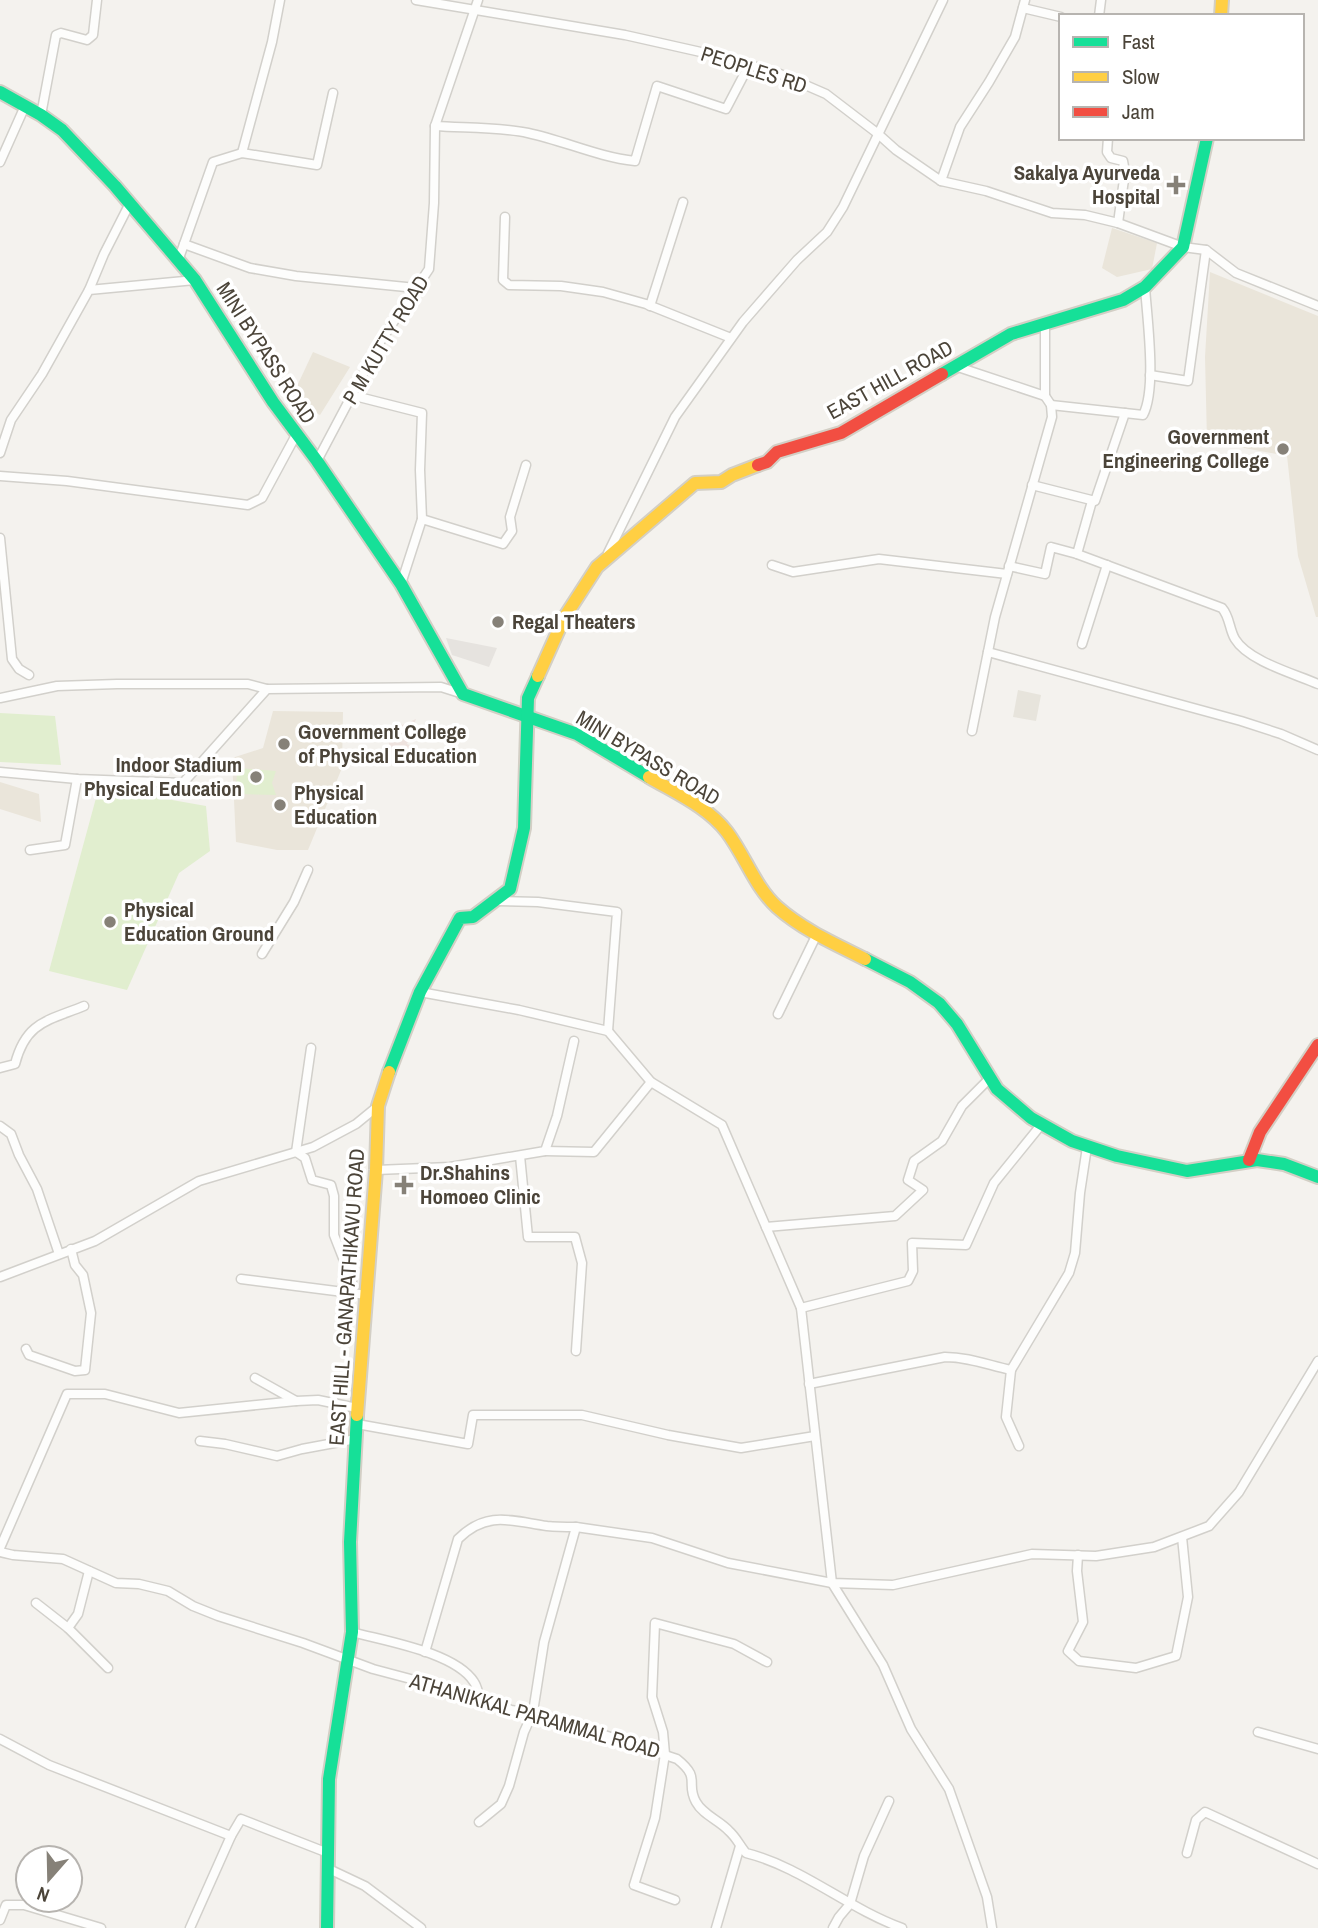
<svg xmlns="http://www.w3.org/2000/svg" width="1318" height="1928" viewBox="0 0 1318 1928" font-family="'Archivo Narrow',sans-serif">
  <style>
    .residential { fill: #e7e4dc }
    .education { fill: #eae5da }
    .medical { fill: #eee3df }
    .green { fill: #e1eecf }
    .parking { fill: #e6e3df }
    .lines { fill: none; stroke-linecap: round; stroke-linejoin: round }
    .street-casing { stroke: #d2d0cb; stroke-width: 11 }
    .fast-casing { stroke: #d3cfc5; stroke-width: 16 }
    .slow-casing { stroke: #d3cfc5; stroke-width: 16 }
    .jam-casing { stroke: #d3cfc5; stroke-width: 16 }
    .street { stroke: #fdfdfc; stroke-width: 8 }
    .fast { stroke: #16e098; stroke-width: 12 }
    .slow { stroke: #ffcf43; stroke-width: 12 }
    .jam { stroke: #f24e42; stroke-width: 12 }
    .poi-dot { fill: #868178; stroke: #fff; stroke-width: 2.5 }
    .labels { text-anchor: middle; stroke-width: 7; stroke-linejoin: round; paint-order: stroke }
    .street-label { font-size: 21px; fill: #4b4439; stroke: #fff }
    .poi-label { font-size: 21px; font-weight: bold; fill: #4b4439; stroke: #fff; text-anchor: start }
  </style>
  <rect width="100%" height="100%" fill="#f4f2ee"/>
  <path class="residential" d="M1018,690l23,5 -5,26 -23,-4z"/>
  <g class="education">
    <path d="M1112,228l45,15 -5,26 -35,8 -15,-9z"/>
    <path d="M1210,272l108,44v301h-2l-18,-61 -11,-100 -80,-15 -2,-84z"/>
    <path d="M313,352l37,15 -30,48 -30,-14z"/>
    <path d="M273,711l70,1 -1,56 -34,82h-31l-41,-8 -4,-84 31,-10z"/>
    <path d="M0,782l39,12 2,28 -41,-13z"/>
  </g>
  <path class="medical" d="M416,719l-9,25 5,2 -7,16 -12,-5 -4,-13 1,-6 6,2 6,-15z"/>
  <g class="green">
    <path d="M0,713l55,3 6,49 -61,-3z"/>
    <path d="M238,768l38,3 -4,12 4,12 -36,-1 -4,-11z"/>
    <path d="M99,787l107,19 4,45 -31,22 -52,117 -78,-19z"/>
  </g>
  <path class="parking" d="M446,638l51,10 -8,19 -37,-12z"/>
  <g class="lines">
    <g class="street-casing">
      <g id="street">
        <path d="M416,0l209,35 98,22 57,17 46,20 51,39 19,17 45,31 45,10 66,22 33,2 33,8 65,24 23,3 30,23 82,33"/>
        <path d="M1023,8l38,9"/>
        <path d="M1099,16l2,-16"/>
        <path d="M41,115l15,-80 5,-2 26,7 6,-5 4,-35"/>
        <path d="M435,126c30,2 64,1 93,7 37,8 70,24 107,28l22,-75 69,23 23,-44"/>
        <path d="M1108,138l-1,14 4,6 12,3 2,11 -7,51"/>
        <path d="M242,153l30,-111 8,-42"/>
        <path d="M0,162l25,-56"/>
        <path d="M941,181l19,-54 29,-45 26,-45 10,-37"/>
        <path d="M505,217l-2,63 6,5 52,1 42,6 43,12 85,34"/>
        <path d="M184,244l66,24 46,8 120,12"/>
        <path d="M178,261l35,-99 29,-9 75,12 16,-72"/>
        <path d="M89,290l15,-36 26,-51"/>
        <path d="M650,306l33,-104"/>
        <path d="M1045,323v73"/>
        <path d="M955,366l90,30 6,9 1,12 -57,200 -23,114"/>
        <path d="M1150,375l38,6 18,-131"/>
        <path d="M351,395l71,18 -2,57 2,49"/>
        <path d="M1051,405l92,10c14,-26 4,-97 2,-128"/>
        <path d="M0,453l11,-33 31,-46 47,-84 106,-10"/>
        <path d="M317,461l63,-119 49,-73 5,-66 1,-77 43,-126"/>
        <path d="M0,476l67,5 181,24 14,-7 34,-63"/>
        <path d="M1032,485l63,16 30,-88"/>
        <path d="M0,538l12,121 7,10 10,6"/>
        <path d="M608,553l67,-136 68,-95 54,-62 30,-28 16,-25 100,-207"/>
        <path d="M1077,554l145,54c8,9 7,21 13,31 13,22 60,35 83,45"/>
        <path d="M772,565l21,7 86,-13 128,15"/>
        <path d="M1009,566l36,8 6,-27 26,7 15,-53"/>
        <path d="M401,584l21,-65 81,25 9,-13 -2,-14 16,-52"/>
        <path d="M1082,644l25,-79"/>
        <path d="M988,652l253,69 40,13 37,16"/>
        <path d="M0,698l57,-12 60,-2h131l19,5"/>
        <path d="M0,772l77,7 106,4 84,-94 174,-2 22,7"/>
        <path d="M30,850l35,-5 12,-66"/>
        <path d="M495,901l43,1 79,10 -9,119"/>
        <path d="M262,954l32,-52 14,-32"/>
        <path d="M420,992l99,18 89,21 43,51 71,43 79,183 31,275 51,82 28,64 38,60 38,108 5,31"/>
        <path d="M778,1014l38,-78"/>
        <path d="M311,1048l-15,104 9,6 7,22 19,5 3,11v39l18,46 -8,13"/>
        <path d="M0,1068l15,-4c11,-42 32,-43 69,-58"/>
        <path d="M0,1126l11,8 8,21 18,34 22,65"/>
        <path d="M545,1151l49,1 57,-70"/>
        <path d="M520,1156l8,81h47l7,26 -6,88"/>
        <path d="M376,1170l74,-3 95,-16 12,-35 17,-75"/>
        <path d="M766,1227l129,-11 28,-26 -15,-10 6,-19 28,-20 20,-35 28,-28"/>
        <path d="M0,1277l95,-36 104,-60 114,-34 43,-23 22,-18"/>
        <path d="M241,1279l126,16"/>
        <path d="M801,1308l107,-27 5,-10 -1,-28 54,2 28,-62 47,-58"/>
        <path d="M26,1349l3,6 46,16 10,-1 6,-57 -8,-38 -8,-10 -4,-16"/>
        <path d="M255,1378l41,23 22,-1 39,8"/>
        <path d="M809,1384l136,-27c23,0 43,8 66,13"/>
        <path d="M357,1424l111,20 5,-29h109l86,20 73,13 74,-12"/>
        <path d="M200,1441l25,3 52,12 25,-7 54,-10"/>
        <path d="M1019,1446l-13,-29 5,-47 58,-97 6,-20 5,-60 7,-46"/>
        <path d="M0,1548l67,-154h38l74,19 117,-12"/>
        <path d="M0,1552l13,3 50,4 53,24 23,1 29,7 25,15 25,10 85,27 70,26 113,30 25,11 33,5 133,44c25,20 8,23 19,43 7,13 23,18 33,29 7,6 11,15 17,22 56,14 101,55 156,75"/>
        <path d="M1078,1555l-1,16 6,51 -15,29 11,10 57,7 40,-12 12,-59 -6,-60"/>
        <path d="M36,1603l32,25 40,40"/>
        <path d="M68,1628l10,-14 11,-43"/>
        <path d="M352,1632c32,9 103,20 122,50 3,4 4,11 6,16"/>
        <path d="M425,1652l33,-113c29,-29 54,-18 89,-13 10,1 19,1 29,1"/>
        <path d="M1258,1732l60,17"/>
        <path d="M0,1739l49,26 182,71 10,-17 87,34"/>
        <path d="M479,1822l22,-18 8,-18 15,-54 9,-20 11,-70 32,-115 76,11 76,25 104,20 61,2 139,-31 64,2 58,-9 55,-21 30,-34 79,-131"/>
        <path d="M1187,1853l9,-33 9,-8 113,52"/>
        <path d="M329,1869l36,17 56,42"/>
        <path d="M675,1900l-41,-15 21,-67 10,-64 -2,-22 -11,-35 3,-74 79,21 33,18"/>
        <path d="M0,1920l6,-15h18l77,23"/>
        <path d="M190,1928l41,-92"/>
        <path d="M716,1928l24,-82"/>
        <path d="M833,1928l6,-11 11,-13 14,-48 25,-55"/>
      </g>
    </g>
    <g class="fast-casing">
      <g id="fast">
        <path d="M0,92l41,23 21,15 53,56 80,94 78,122 44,59 84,123 62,110 114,40 72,43"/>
        <path d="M942,374l69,-40 112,-34 22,-13 38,-40 24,-109"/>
        <path d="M865,959l45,23 29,21 18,21 40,65 34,29 41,23 45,15 70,15 70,-11 27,4 34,13"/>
        <path d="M389,1072l31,-80 40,-74 13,-1 37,-28 14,-61 4,-130 10,-22"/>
        <path d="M327,1928l2,-149 23,-147 -2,-90 7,-127"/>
      </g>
    </g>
    <g class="slow-casing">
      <g id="slow">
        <path d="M1221,16l1,-16"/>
        <path d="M538,676l26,-58 33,-51 98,-84 26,-1 11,-7 26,-10"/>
        <path d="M649,777c27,16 59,30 78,55 18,24 28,55 50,75 26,23 58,37 88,52"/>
        <path d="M357,1415l19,-245 2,-64 11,-34"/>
      </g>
    </g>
    <g class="jam-casing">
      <g id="jam">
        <path d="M758,465l9,-3 10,-10 64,-19 101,-59"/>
        <path d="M1249,1160l11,-28 58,-87"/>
      </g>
    </g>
    <use href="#street" class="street"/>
    <use href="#fast" class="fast"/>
    <use href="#slow" class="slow"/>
    <use href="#jam" class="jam"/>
  </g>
  <g class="poi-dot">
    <path d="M1172.5 174.5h7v7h7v7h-7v7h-7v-7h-7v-7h7z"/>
    <circle cx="1283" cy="449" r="7"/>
    <circle cx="498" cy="622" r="7"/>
    <circle cx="284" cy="744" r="7"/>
    <circle cx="256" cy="777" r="7"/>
    <circle cx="280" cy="805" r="7"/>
    <circle cx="110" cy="922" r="7"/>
    <path d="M400.5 1174.5h7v7h7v7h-7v7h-7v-7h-7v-7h7z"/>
  </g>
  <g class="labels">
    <g class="street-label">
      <text transform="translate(754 70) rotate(18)" y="7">PEOPLES RD</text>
      <text transform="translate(386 340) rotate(-59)" y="7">P M KUTTY ROAD</text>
      <text transform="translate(266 353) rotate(57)" y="7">MINI BYPASS ROAD</text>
      <text transform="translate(890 380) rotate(-29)" y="7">EAST HILL ROAD</text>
      <text transform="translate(648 758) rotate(31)" y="7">MINI BYPASS ROAD</text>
      <text transform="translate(347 1297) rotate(-86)" y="7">EAST HILL - GANAPATHIKAVU ROAD</text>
      <text transform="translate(535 1716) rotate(16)" y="7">ATHANIKKAL PARAMMAL ROAD</text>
    </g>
    <g class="poi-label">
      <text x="1160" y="180" text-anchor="end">Sakalya Ayurveda<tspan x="1160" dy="24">Hospital</tspan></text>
      <text x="1269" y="444" text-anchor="end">Government<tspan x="1269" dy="24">Engineering College</tspan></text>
      <text x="512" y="629">Regal Theaters</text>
      <text x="298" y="739">Government College<tspan x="298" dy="24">of Physical Education</tspan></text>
      <text x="242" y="772" text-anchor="end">Indoor Stadium<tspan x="242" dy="24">Physical Education</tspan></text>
      <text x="294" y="800">Physical<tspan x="294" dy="24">Education</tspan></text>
      <text x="124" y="917">Physical<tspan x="124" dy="24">Education Ground</tspan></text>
      <text x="420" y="1180">Dr.Shahins<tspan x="420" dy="24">Homoeo Clinic</tspan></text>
    </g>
  </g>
  <rect x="1059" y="14" width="245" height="126" fill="#ffffff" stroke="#b7b4b0" stroke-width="2"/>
  <rect x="1073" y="37" width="35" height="10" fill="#16e098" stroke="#b7b4b0" stroke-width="2"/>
  <text x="1122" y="49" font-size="21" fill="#4b4439">Fast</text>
  <rect x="1073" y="72" width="35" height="10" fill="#ffcf43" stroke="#b7b4b0" stroke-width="2"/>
  <text x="1122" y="84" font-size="21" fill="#4b4439">Slow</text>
  <rect x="1073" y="107" width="35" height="10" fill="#f24e42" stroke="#b7b4b0" stroke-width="2"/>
  <text x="1122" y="119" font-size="21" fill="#4b4439">Jam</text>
  <g transform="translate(49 1879) rotate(200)"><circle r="33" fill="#ffffff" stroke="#b7b4b0" stroke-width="2"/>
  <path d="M0-5L12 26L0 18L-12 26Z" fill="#868178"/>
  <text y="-10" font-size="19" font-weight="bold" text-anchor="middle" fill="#4b4439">N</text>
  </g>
</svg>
